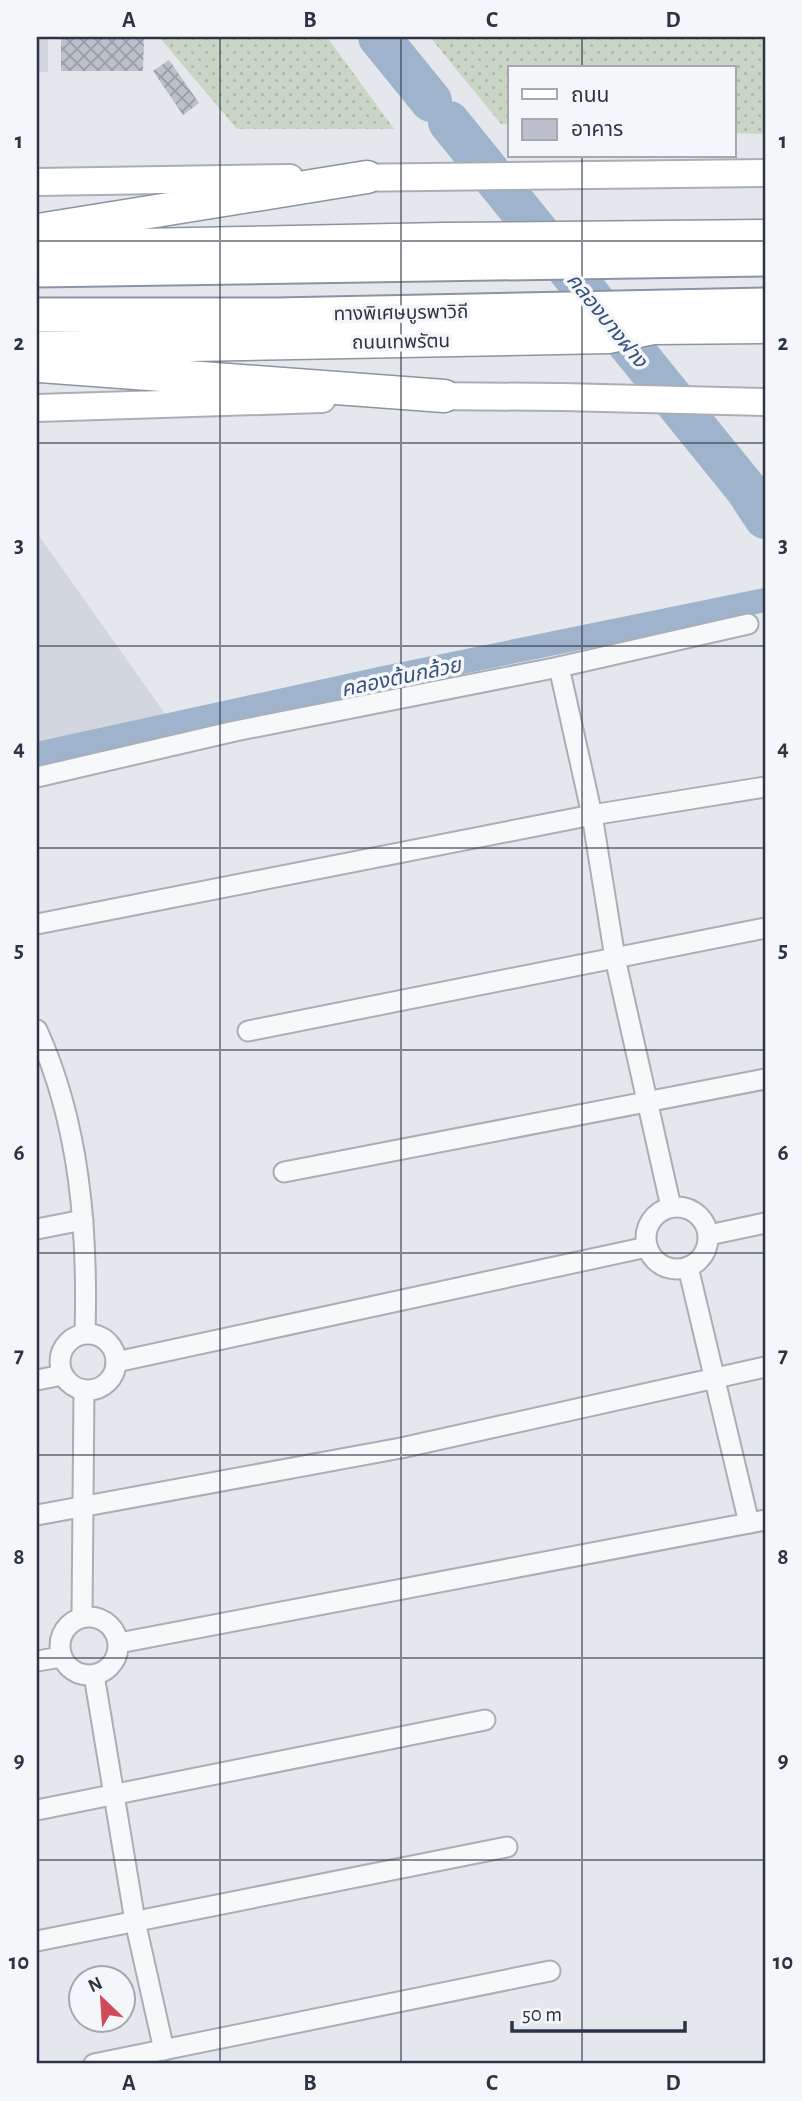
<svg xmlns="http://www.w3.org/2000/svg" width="802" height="2101" viewBox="0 0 802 2101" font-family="'Alegreya Sans','Noto Sans Thai',sans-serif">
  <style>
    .built { fill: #d2d6de }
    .grass { fill: url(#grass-dots) }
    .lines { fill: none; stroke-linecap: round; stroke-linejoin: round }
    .canal { stroke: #9fb4cc; stroke-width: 24 }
    .river { stroke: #9fb4cc; stroke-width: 42 }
    .building { fill: url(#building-cross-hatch) }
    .minor-casing { stroke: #a9aeb7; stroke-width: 23 }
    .secondary-casing { stroke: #a9aeb7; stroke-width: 30 }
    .trunk-casing { stroke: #8b94a3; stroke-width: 35 }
    .motorway-casing { stroke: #8b94a3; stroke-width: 37 }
    .minor { stroke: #f7f8fa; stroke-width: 19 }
    .secondary { stroke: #fff; stroke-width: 26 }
    .trunk { stroke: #fff; stroke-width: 32 }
    .motorway { stroke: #fff; stroke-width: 33 }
    .grid { fill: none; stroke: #2b3445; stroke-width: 2; stroke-opacity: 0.55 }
    .labels { text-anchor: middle; stroke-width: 7; stroke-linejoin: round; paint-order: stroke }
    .street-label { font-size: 19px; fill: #2b3445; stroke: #f4f6f9 }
    .water-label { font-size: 21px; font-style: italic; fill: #34527a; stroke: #f4f6f9 }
    .neatline { fill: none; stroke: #2b3445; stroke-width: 2.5 }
    .grid-label { font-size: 23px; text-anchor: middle; font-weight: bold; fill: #2b3445 }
  </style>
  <defs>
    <pattern id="grass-dots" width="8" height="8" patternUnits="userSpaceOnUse" patternTransform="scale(1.75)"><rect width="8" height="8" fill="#c9d6c5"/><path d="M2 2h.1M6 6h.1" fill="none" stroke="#adb8ab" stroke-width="1.8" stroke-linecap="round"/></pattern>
    <pattern id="building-cross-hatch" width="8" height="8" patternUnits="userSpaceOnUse" patternTransform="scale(1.75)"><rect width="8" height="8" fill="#bbc0ca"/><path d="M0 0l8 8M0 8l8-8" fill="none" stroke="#989da6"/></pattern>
  </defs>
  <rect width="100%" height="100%" fill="#e4e7ec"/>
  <g class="built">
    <rect x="37" y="37" width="11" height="35"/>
    <path d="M37,533l134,189 -134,24z"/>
  </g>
  <g class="grass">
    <path d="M159,37h168l67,92h-157z"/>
    <path d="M430,37h335v97l-31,-1v-65h-224v56h-9z"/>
  </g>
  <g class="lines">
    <path class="canal" d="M37,754l347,-76 381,-78"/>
    <g class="river">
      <path d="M379,37l52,64"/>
      <path d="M449,122l297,367 19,29"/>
    </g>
  </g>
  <g class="building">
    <path d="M61,37h83l-1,34h-82z"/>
    <path d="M169,60l30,43 -16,12 -30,-44z"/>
  </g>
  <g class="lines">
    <g class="minor-casing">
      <g id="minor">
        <path d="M559,667l33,148 23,143 56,249"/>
        <path d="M37,777l198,-46 324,-64 189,-43"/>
        <path d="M37,924l555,-109 173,-28"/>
        <path d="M37,1030c43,94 51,201 48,303"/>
        <path d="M248,1031l517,-103"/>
        <path d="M284,1172l481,-93"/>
        <circle cx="677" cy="1238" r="31"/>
        <path d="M37,1229l46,-9"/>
        <path d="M709,1235l56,-12"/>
        <path d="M688,1267l61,256"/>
        <circle cx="88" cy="1362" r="28"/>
        <path d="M116,1362l531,-115"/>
        <path d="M37,1380l25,-5"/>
        <path d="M37,1515l364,-67 364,-81"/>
        <circle cx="89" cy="1646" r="29"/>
        <path d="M82,1617l2,-227"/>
        <path d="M119,1643l646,-123"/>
        <path d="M37,1661l25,-4"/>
        <path d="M94,1675l41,246 29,129"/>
        <path d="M37,1810l448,-90"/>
        <path d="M37,1941l470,-94"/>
        <path d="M94,2064l456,-93"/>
      </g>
    </g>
    <g class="secondary-casing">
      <g id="secondary">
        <path d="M346,178l419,-5"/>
        <path d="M37,182l253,-4"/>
        <path d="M423,396l139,1 203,5"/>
        <path d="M37,408l285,-9"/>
      </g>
    </g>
    <g class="trunk-casing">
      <g id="trunk">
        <path d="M38,230l329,-53"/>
        <path d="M37,247l407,-8 321,-3"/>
        <path d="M37,348l571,-11 45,-9 112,-1"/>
        <path d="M40,366l404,30"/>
      </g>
    </g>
    <g class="motorway-casing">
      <g id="motorway">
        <path d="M37,270l728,-11"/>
        <path d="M37,315h240l488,-10"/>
      </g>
    </g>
    <use href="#minor" class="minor"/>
    <use href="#secondary" class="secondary"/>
    <use href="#trunk" class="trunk"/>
    <use href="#motorway" class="motorway"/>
  </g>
  <path class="grid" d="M220,37v2027M401,37v2027M582,37v31M582,156v1908M37,241h728M37,443h728M37,646h728M37,848h728M37,1050h728M37,1253h728M37,1455h728M37,1658h728M37,1860h728"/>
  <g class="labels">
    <g class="street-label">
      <text transform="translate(401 312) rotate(-1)" y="7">ทางพิเศษบูรพาวิถี</text>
      <text transform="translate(401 341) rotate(-1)" y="7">ถนนเทพรัตน</text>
    </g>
    <g class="water-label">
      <text transform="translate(607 320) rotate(51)" y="7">คลองบางฝาง</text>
      <text transform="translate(401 677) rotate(-12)" y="7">คลองต้นกล้วย</text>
    </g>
  </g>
  <rect width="802" height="2101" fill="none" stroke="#f4f6f9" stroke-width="77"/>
  <rect x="508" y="66" width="228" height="91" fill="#f4f6f9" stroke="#a4a8b1" stroke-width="2"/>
  <rect x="522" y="89" width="35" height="10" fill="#ffffff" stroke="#a4a8b1" stroke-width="2"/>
  <text x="571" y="102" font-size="21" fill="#2b3445">ถนน</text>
  <rect x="522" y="119" width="35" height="21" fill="#bbc0ca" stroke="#a4a8b1" stroke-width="2"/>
  <text x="571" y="136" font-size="21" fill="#2b3445">อาคาร</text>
  <g transform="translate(102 1999) rotate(335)"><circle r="33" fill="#f4f6f9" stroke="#a4a8b1" stroke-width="2"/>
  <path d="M0-5L12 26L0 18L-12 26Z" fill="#d1495b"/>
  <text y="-10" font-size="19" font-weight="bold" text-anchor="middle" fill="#2b3445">N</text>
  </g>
  <path d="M512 2021v10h173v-10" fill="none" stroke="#2b3445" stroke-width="3.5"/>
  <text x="522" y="2021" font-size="21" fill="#2b3445" stroke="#f4f6f9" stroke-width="5" paint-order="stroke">50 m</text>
  <rect x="38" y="38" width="726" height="2024" class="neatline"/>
  <g class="grid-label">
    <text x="129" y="27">A</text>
    <text x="310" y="27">B</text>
    <text x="492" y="27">C</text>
    <text x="673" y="27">D</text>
    <text x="19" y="148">1</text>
    <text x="783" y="148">1</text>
    <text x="19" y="350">2</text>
    <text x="783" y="350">2</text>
    <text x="19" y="552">3</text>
    <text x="783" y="552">3</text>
    <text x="19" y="755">4</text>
    <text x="783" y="755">4</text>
    <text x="19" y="957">5</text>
    <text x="783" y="957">5</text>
    <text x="19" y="1160">6</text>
    <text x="783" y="1160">6</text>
    <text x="19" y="1362">7</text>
    <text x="783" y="1362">7</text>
    <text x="19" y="1564">8</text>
    <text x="783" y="1564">8</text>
    <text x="19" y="1767">9</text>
    <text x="783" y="1767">9</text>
    <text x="19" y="1969">10</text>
    <text x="783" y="1969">10</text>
    <text x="129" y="2090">A</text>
    <text x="310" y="2090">B</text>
    <text x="492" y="2090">C</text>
    <text x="673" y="2090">D</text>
  </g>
</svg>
